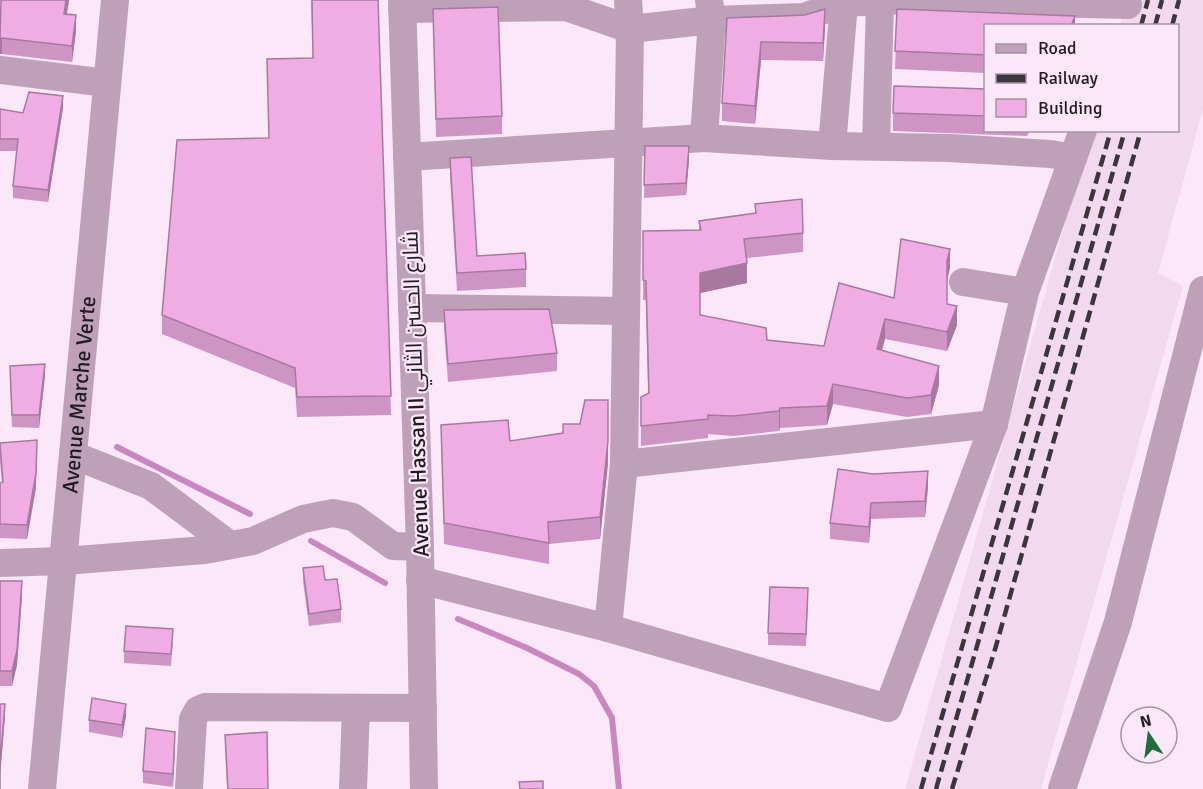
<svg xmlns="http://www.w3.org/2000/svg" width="1203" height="789" viewBox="0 0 1203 789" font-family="Signika,Cairo,sans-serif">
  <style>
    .built { fill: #f3d9ee }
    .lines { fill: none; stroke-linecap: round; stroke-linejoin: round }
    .stream { stroke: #c888bd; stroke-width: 6 }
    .minor { stroke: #bea1b8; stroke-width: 28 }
    .rail { stroke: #3d353c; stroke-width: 4.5; stroke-dasharray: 12 6; stroke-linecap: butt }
    .wall { fill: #ce95c4 }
    .shaded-wall { fill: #a879a0 }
    .building { fill: #f0ade4; stroke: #a879a0; stroke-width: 1.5 }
    .labels { text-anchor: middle; stroke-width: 4.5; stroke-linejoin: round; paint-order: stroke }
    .street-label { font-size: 22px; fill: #221b21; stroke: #fbe7f7 }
  </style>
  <rect width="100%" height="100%" fill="#fbe7f7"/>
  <path class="built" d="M1127,0h76v109l-45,164 25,13 -142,503h-136l186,-658 87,-1v-104l-58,-1z"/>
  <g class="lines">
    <g class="stream">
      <path d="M117,447l133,67"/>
      <path d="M311,541l74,42"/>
      <path d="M458,619l69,29 52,26 15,12 18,32 7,71"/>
    </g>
    <g class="minor">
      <path d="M402,0l18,547 4,242"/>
      <path d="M402,9l164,-2 64,22 82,-9 92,-3 40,-14 59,-3 225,5"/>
      <path d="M0,70l107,13"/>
      <path d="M704,138l8,-118 -3,-20"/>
      <path d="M832,146l12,-143"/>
      <path d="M876,146l4,-144"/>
      <path d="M407,157l297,-19 128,8 117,2 102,6 22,4"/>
      <path d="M963,282l62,10"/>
      <path d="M412,308l214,3"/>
      <path d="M73,455l78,31 79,59"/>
      <path d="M624,464l370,-40"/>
      <path d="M0,563l64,-2 141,-11 48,-9 50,-22 30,-6 20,4 40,29 27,1"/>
      <path d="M420,580l188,48 16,-164 6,-435 -2,-29"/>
      <path d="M608,628l280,80 106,-284 31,-132 58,-162"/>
      <path id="s1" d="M42,789l73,-789"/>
      <path d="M189,789l4,-70 5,-9 7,-3 218,1"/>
      <path d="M353,789l3,-81"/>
      <path d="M1062,789l56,-167 85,-332"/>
    </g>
    <g class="rail">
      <path d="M1141,26l7,-26"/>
      <path d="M1155,26l7,-26"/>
      <path d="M1172,26l7,-26"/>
      <path d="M921,789l190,-659"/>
      <path d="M936,789l189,-659"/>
      <path d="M952,789l44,-143 145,-516"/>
    </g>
  </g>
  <g class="wall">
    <path d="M1,0h68l-2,14 9,17 -4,31 -70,-8z"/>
    <path d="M311,0h67l13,415 -94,2 -2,-29 -133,-54v-19l106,-177 45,-80z"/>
    <path d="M433,9l69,107v18l-66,3z"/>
    <path d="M897,9l178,7v10h-89v47l-91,-4z"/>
    <path d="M727,18l98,9 -2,34 -62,-1 -6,64 -33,-3v-18z"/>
    <path d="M986,89v41h44l-3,6 -134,-5v-18z"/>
    <path d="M63,108l-15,94 -35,-4v-12l4,-35h-17v-42l23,4z"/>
    <path d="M645,146l44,13 -3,36 -42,3z"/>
    <path d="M450,158l27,98 49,13v18l-69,4 -7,-115z"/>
    <path d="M755,204l48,29v19l-56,6v25l-47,10v22l67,25 57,6 70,-48 56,-30 -3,12v24l10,21 -10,26 -62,-12 -3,11 57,35 -8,29 -24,3 -74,-13 -6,21 -47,3 -1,3 -46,5 -25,-2v4l-67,8v-49l7,-4 -2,-93h-3v-20l56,-50v-9l56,-8z"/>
    <path d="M444,310l113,43v18l-109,11 -4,-53z"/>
    <path d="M45,376l-6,52 -27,-1 -2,-49z"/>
    <path d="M563,424l45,39 -8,76 -51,5v20l-105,-20 -3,-119 69,16 53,-8z"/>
    <path d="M0,443l36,44 -9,52 -27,-1v-55h2l-2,-21z"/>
    <path d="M838,469l90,18 -3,30 -54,2 -2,24 -39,-4v-16z"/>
    <path d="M303,568l22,12 16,29v13l-32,4 -6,-45z"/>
    <path d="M0,581l22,15 -5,69 -5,21h-12z"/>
    <path d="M808,601l-2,45 -38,-1v-12z"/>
    <path d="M173,641l-2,25 -47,-3v-12z"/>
    <path d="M126,716l-4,22 -33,-6v-12z"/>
    <path d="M225,735l43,54h-41z"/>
    <path d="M175,744l-2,43 -30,-4v-12z"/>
  </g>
  <g class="shaded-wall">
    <path d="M66,0h3l-5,29v-15z"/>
    <path d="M825,9v18l-2,34v-18z"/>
    <path d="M76,15v16l-4,31v-16z"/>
    <path d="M1075,16v10h-4z"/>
    <path d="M2,38v16h-2v-15z"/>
    <path d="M761,42v18l-6,64v-18z"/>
    <path d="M63,96v12l-15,94v-12z"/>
    <path d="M689,146v13l-3,36v-12z"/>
    <path d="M950,249v19l-3,12v-19z"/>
    <path d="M747,263v20l-47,10v-20z"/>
    <path d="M957,306v19l-10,26v-19z"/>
    <path d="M885,319v20l-8,29v-19z"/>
    <path d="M45,364v12l-6,52v-13z"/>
    <path d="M939,366v19l-8,29v-19z"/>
    <path d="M833,384v20l-6,21v-19z"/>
    <path d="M608,400v63l-8,76v-22z"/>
    <path d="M780,408v20l-1,3v-20z"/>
    <path d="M37,440l-1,47 -9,52v-14z"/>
    <path d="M928,471v16l-3,30v-16z"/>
    <path d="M871,503v16l-2,24v-16z"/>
    <path d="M22,581v15l-5,69 -5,21v-15z"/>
    <path d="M5,704v12l-5,62v-12z"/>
    <path d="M126,704v12l-4,22v-13z"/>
    <path d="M175,732v12l-2,43v-13z"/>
  </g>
  <g class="building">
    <path d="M1,0h65l-2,14 12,1 -4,31 -70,-8 -2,1z"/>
    <path d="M312,0h66l13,396 -94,1 -2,-29 -133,-53 15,-175 92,-2 -2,-79 46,-1z"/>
    <path d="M498,7l4,109 -66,3 -3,-110z"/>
    <path d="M825,9l-2,34 -62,-1 -6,64 -33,-3 5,-85 78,-3z"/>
    <path d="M897,9l178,7 -4,10h-85v29l-91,-4z"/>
    <path d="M894,86l92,3v27l-93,-3z"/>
    <path d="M29,92l34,4 -15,94 -35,-4 5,-47h-18v-30l23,4z"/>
    <path d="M645,146h44l-3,37 -42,2z"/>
    <path d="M471,157l6,99 48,-3 1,16 -69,4 -7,-115z"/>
    <path d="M802,199l1,34 -59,6 3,24 -47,10v42l66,13 1,12 57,6 15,-63 55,15 7,-59 49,10 -3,12v43l10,2 -10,26 -62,-13 -8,30 62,17 -8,29 -24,3 -74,-14 -6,22 -47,2 -1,3 -46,5 -25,-1v4l-67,7v-29l8,-4 -3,-112 -3,-1v-49l58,-1 -2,-9 57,-8 -1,-9z"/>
    <path d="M549,309l8,44 -109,11 -4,-54z"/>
    <path d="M45,364l-6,51h-27l-2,-49z"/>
    <path d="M585,400h23v41l-8,76 -52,5 1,21 -105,-20 -3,-98 67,-5 2,21 53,-8v-9h17z"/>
    <path d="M37,440l-1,33 -9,52 -27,-1v-41l3,-1 -3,-39z"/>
    <path d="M838,469l35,5 55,-3 -3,30 -54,2 -2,24 -39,-4z"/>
    <path d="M323,566l2,14 12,-1 4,30 -32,5 -6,-46z"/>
    <path d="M0,581h22l-5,69 -5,21h-12z"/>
    <path d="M770,587l38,1 -2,46 -38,-1z"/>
    <path d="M126,626l47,3 -2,25 -47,-3z"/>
    <path d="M92,698l34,6 -4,21 -33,-5z"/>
    <path d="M0,704h5l-5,62v23z"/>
    <path d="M146,728l29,4 -2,42 -30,-3z"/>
    <path d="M267,732l1,57h-40l-3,-54z"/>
    <path d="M543,781v8h-23l-1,-7z"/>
  </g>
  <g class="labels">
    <g class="street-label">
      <text transform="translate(415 394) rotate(-92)" y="8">Avenue Hassan II شارع الحسن الثاني</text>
      <text dy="8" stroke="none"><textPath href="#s1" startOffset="396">Avenue Marche Verte</textPath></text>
    </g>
  </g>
  <rect x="984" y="24" width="195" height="108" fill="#fbe7f7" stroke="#a495a1" stroke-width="1.5"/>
  <rect x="996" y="44" width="30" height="9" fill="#bea1b8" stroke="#a495a1" stroke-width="1.5"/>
  <text x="1038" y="54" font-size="18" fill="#221b21">Road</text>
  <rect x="996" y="74" width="30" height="9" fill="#3d353c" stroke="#a495a1" stroke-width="1.5"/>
  <text x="1038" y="84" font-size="18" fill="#221b21">Railway</text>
  <rect x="996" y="99" width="30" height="18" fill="#f0ade4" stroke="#a495a1" stroke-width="1.5"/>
  <text x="1038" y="114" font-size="18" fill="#221b21">Building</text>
  <g transform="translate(1149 735) rotate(347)"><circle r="28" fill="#fbe7f7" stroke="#a495a1" stroke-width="1.5"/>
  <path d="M0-4.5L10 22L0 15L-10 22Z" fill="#1e6e3e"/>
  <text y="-9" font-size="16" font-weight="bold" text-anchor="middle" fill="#221b21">N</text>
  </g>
</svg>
